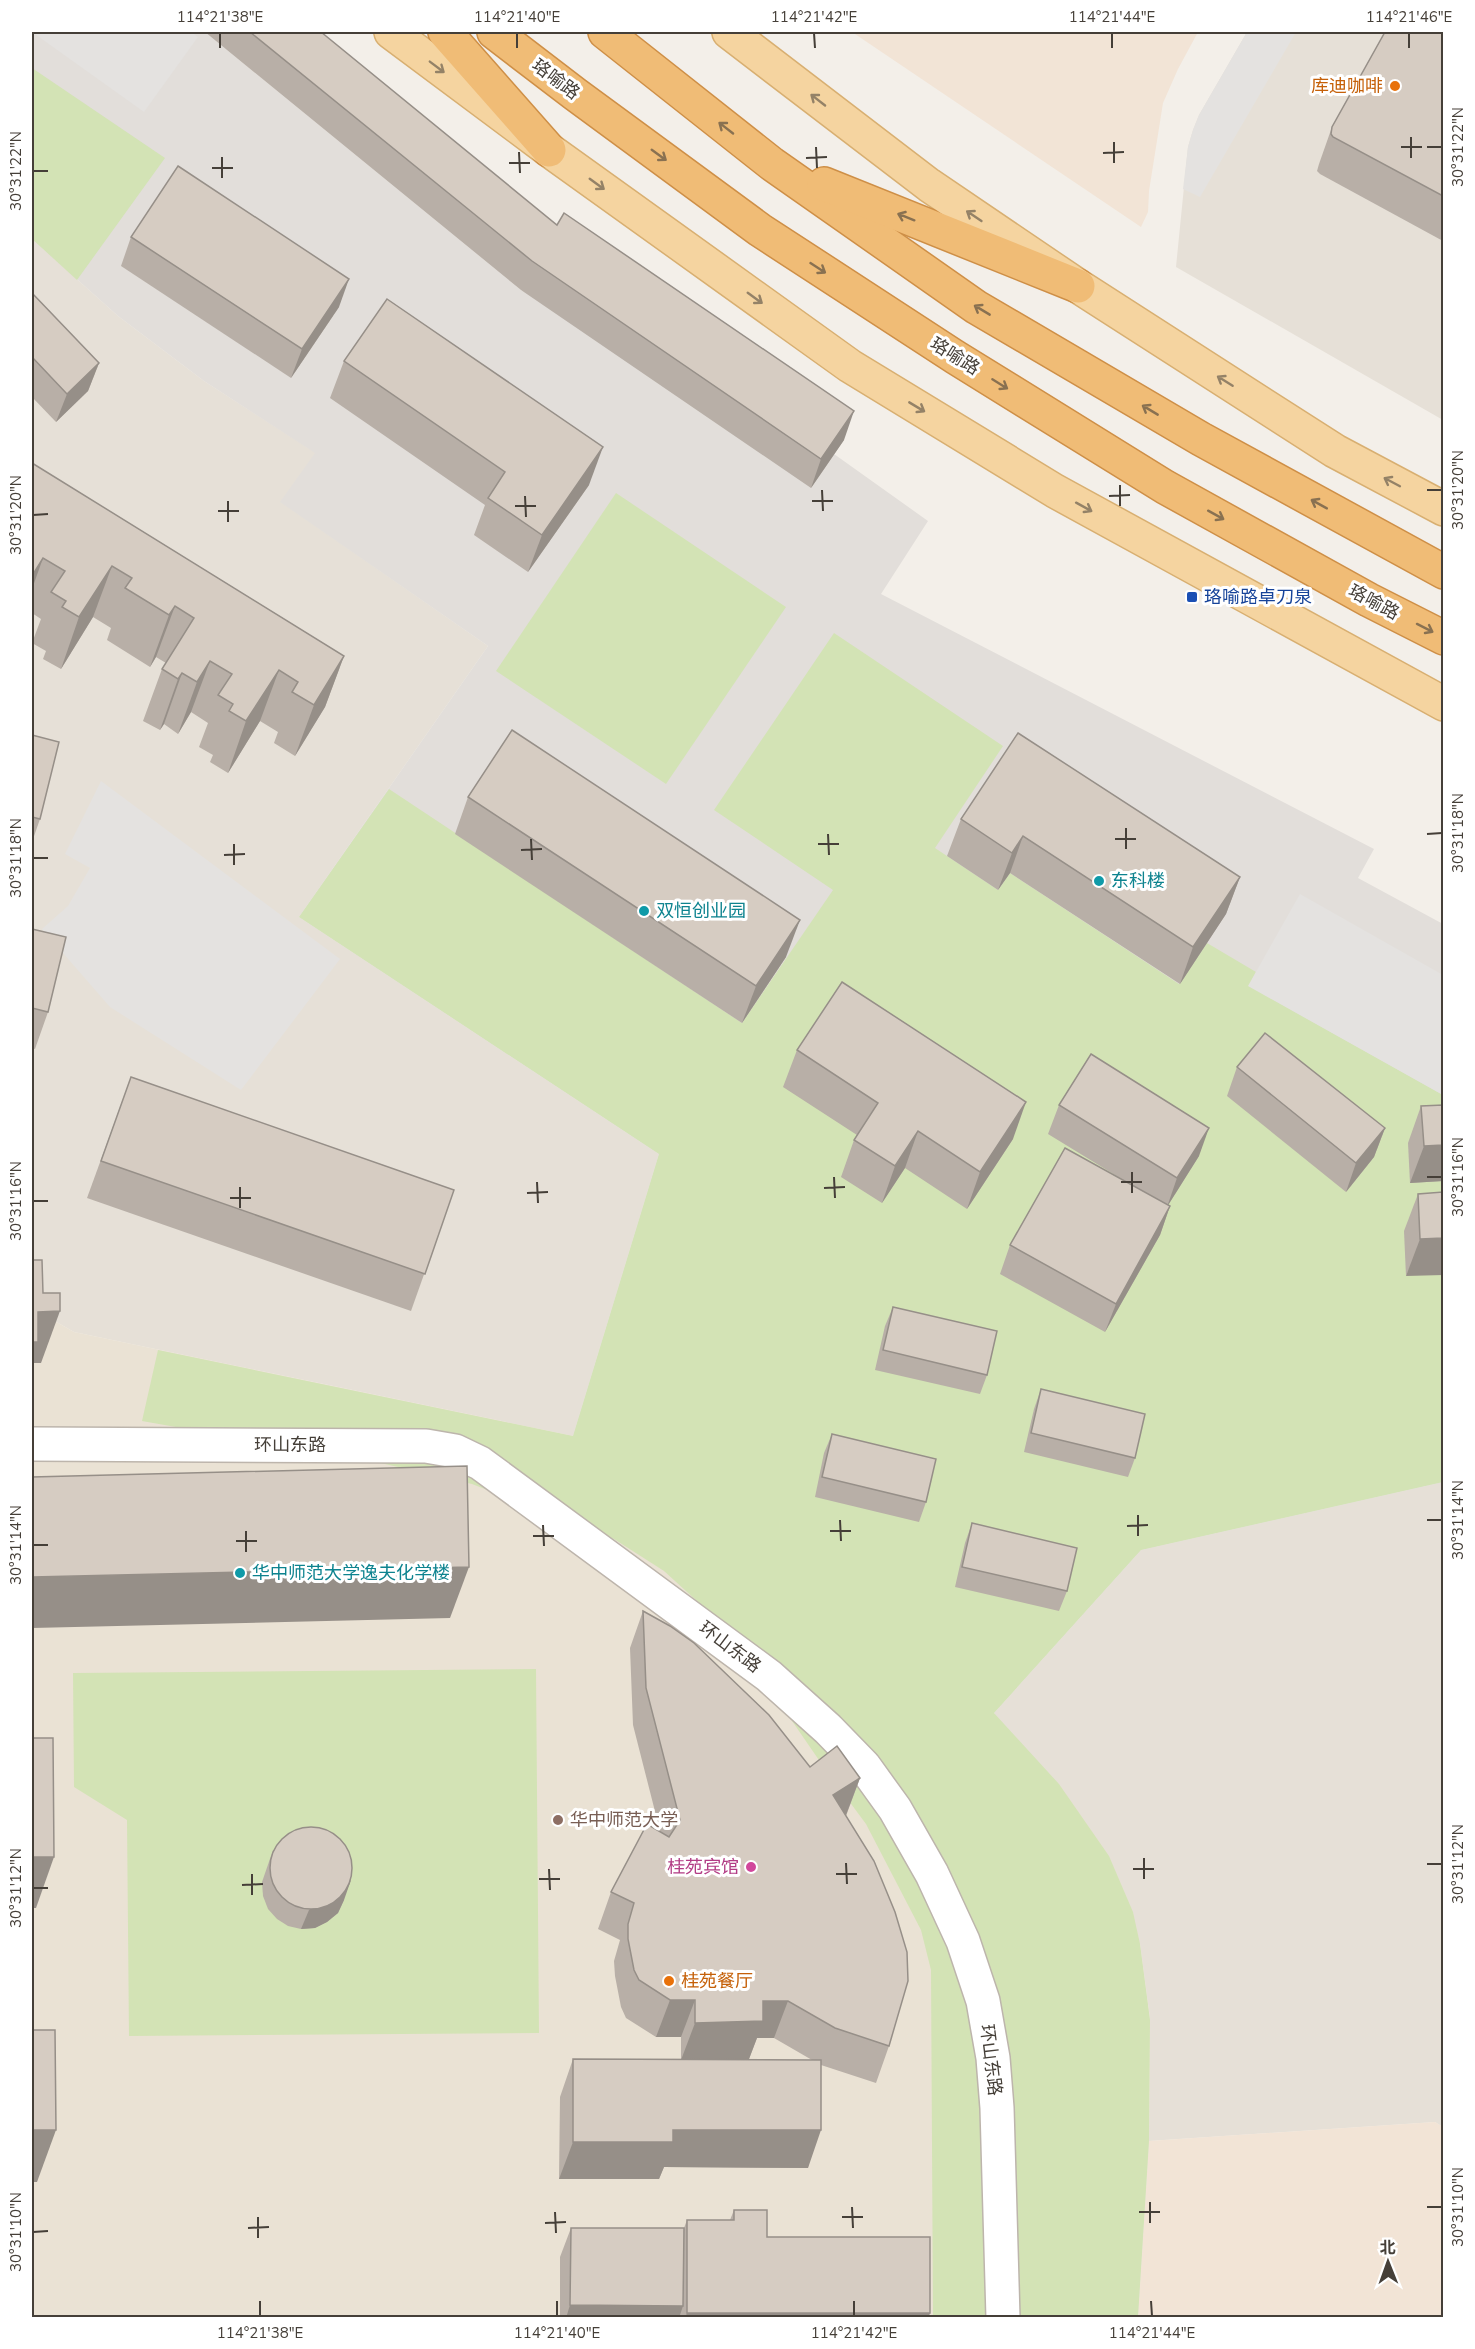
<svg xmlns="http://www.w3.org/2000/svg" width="1475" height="2349" viewBox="0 0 1475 2349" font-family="'Nunito Sans','Noto Sans SC',sans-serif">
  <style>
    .residential { fill: #e6e0d7 }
    .commercial { fill: #f2e4d6 }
    .industrial { fill: #e2deda }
    .education { fill: #eae2d4 }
    .green { fill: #d3e3b5 }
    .parking { fill: #e4e2e0 }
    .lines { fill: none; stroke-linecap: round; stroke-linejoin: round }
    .street-casing { stroke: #bdb5ac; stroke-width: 36 }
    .primary-casing { stroke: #d8af71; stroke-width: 36 }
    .highway-casing { stroke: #ce8f47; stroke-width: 36 }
    .street { stroke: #fff; stroke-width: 33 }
    .primary { stroke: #f5d4a0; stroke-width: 33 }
    .highway { stroke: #f0bc76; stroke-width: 33 }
    .wall { fill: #b8afa7; fill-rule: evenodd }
    .shaded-wall { fill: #968f88 }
    .building { fill: #d6ccc2; stroke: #968f88; stroke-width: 1.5 }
    .oneway { stroke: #948267 }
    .oneway2 { stroke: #897151 }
    .ticks { fill: none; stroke: #453f38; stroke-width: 2 }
    .food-dot { fill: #e8710a; stroke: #fff; stroke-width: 2 }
    .transit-dot { fill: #1a4fb4; stroke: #fff; stroke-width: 2 }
    .culture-dot { fill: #0f9aa8; stroke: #fff; stroke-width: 2 }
    .education-dot { fill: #8d6e63; stroke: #fff; stroke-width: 2 }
    .hotel-dot { fill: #d1479c; stroke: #fff; stroke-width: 2 }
    .labels { text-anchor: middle; stroke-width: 6; stroke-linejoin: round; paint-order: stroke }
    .street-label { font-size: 18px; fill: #453f38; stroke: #fff }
    .food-label { font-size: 18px; fill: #c56008; stroke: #fff; text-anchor: end }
    .transit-label { font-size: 18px; fill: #164399; stroke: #fff; text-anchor: start }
    .culture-label { font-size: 18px; fill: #0d838f; stroke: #fff; text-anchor: start }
    .education-label { font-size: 18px; fill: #785e54; stroke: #fff; text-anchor: start }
    .hotel-label { font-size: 18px; fill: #b23c85; stroke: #fff; text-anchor: end }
    .neatline { fill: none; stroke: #453f38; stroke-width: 2 }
    .ticks-label { font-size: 15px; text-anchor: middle; fill: #453f38 }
  </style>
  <rect width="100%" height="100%" fill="#f3efe9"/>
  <g class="residential">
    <path d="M1247,32h196v388l-267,-153 12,-120 5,-17 6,-15z"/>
    <path d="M32,239l86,77 86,65 112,72 -35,49 207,144 -189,271 360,237 -86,282 -499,-104 -42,-24z"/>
    <path d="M1443,1482v645l-8,-5 -286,19 1,-122 -10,-75 -146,-231 147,-163z"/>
  </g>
  <g class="commercial">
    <path d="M852,32h346l-20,37 -15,34 -14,88 -1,21 -7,15z"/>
    <path d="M1435,2122l8,5v190l-305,1 11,-177z"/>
  </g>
  <path class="industrial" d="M32,32h173l316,258 313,164 94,67 -47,73 493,255 -16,29 85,46v558l-302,68 -147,163 -421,-277 86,-282 -360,-237 189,-271 -208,-144 35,-49 -111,-72 -86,-65 -86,-77z"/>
  <path class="education" d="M32,1308l42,24 499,104 486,348 50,72 24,56 7,32 10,76 -1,121 -11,176h-1106z"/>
  <g class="green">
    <path d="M32,68l133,90 -88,122 -45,-41z"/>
    <path d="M616,493l170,114 -120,177 -170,-113z"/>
    <path d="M834,633l169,113 -68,102 63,42 12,-17 169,111 28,-41 49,29 -7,14 194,109v387l-302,68 -147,163 65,71 50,72 24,56 7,32 10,76 -1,121 -11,176h-205l-2,-347 -10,-40 -55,-106 -43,-58 -92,-134 -67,-61 -50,-32 -142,-55 -87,-20 -243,-43 16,-71 415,86 86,-282 -360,-237 90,-128 353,234 91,-133 -119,-80z"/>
    <path d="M536,1669l3,364 -410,3 -2,-216 -53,-33 -1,-114z"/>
  </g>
  <g class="parking">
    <path d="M32,32h159l7,5 -54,75z"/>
    <path d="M1247,32h49l-96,165 -17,-8 5,-42 5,-17 6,-15z"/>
    <path d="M101,781l239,178 -99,131 -131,-83 -68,-78 26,-23 22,-38 -25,-14z"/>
    <path d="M1300,894l143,81v120l-195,-109z"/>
  </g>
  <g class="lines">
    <g class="street-casing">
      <path id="street" d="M32,1444l394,2 29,5 25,12 289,213 59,53 36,37 31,43 37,65 31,67 20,60 10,57 4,50 6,210"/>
    </g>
    <g class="primary-casing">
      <g id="primary">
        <path d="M391,32l158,118 301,216 205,125 389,213"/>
        <path d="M729,32l200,153 149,101 257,165 109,58"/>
      </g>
    </g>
    <g class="highway-casing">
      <g id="highway">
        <path d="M445,32l104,118"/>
        <path d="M494,32l81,62 185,136 195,127 210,130 204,113 75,38"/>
        <path d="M605,32l167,132 204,143 225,132 243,133"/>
        <path d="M824,184l254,102"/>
      </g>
    </g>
    <use href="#street" class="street"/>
    <use href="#primary" class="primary"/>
    <use href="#highway" class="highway"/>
  </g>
  <g class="wall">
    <path d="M205,32h116l236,193 287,215 -33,48 -290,-198z"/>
    <path d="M1443,32v209l-123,-67 -3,-3 2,-7 13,-37z"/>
    <path d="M131,237l208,70 -48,71 -170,-112z"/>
    <path d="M32,293l67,70 -11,28 -32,31 -24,-25z"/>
    <path d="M344,361l245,124 -61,87 -54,-37 11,-30 -155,-107z"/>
    <path d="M32,463l312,193 -19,51 -30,49 -21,-13 4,-11 -18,-11 -32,52 -18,-11 3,-7 -14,-8 9,-24 -17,-11 -13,22 -14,-10 -4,6 -17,-9 19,-52 4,-6 -10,-6 -6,10 -43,-27 4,-12 -18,-11 -32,52 -18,-10 3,-8 -14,-8 9,-24 -9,-6z"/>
    <path d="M32,735l8,84 -8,23z"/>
    <path d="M468,797l318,160 -44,66 -287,-189z"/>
    <path d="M961,819l279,58 -14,37 -46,70 -170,-111 -12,17 -51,-34z"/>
    <path d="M32,929l16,83 -13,37 -3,-1z"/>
    <path d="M797,1050l216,89 -46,70 -62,-41 -23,35 -41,-26 13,-37 3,-5 -74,-48z"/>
    <path d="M1237,1067l148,61 -11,29 -28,35 -119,-96z"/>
    <path d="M131,1077l323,113 -43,121 -324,-113z"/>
    <path d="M1059,1105l140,51 -31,49 2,1 -10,29 -55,97 -105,-58 10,-29 118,-62 -80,-49z"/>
    <path d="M1443,1105v76l-33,2 -2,-40 13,-37z"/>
    <path d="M1443,1192l-37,84 -2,-45 14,-37z"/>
    <path d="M893,1307l94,68 -7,19 -105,-24 10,-44z"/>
    <path d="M1041,1389l94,69 -7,19 -104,-25 10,-43z"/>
    <path d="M832,1434l94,68 -7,20 -104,-25 9,-44z"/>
    <path d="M972,1523l95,68 -8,20 -104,-24 10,-44z"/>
    <path d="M643,1611l167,156 50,11 -14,38 43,230 -13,37 -55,-18 -13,103 -144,-1 -5,12h-100l1,-82 13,-38 108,1v-23h-25l-30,-19 -5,-11 -6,-31 -1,-15 6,-21 -22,-11 13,-37 49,-61 -27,-106 -3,-77zM757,2038h17l38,22h-103l40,-1z"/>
    <path d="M273,1850l71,50 -6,13 -11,9 -12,6 -14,1 -13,-3 -11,-7 -9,-10 -5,-13 -1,-14z"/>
    <path d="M734,2210l33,27 163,76 -2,5h-368v-61l11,-29h113l3,-8h43z"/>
  </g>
  <g class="shaded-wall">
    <path d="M349,279l-10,28 -48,71 11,-29z"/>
    <path d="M99,363l-11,28 -32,31 11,-28z"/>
    <path d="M854,411l-10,29 -33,48 10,-29z"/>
    <path d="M603,447l-14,38 -61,87 14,-37z"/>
    <path d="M43,558l-11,31v-13z"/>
    <path d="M112,566l-19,51 -32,52 18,-52z"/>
    <path d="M175,606l-19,51 -6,10 19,-52z"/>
    <path d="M344,656l-19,51 -30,49 19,-51z"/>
    <path d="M210,661l-19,51 -13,22 19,-52z"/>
    <path d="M279,670l-19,51 -32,52 18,-52z"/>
    <path d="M182,673l-18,51 -4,6 18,-51z"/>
    <path d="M1023,836l-13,37 -12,17 14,-37z"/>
    <path d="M1240,877l-14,37 -46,70 13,-37z"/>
    <path d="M800,920l-14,37 -44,66 14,-37z"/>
    <path d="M1026,1102l-13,37 -46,70 13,-37z"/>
    <path d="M1209,1128l-10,28 -32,51 10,-29z"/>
    <path d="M1385,1128l-11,29 -28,35 10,-29z"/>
    <path d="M918,1131l-13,37 -23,35 13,-37z"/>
    <path d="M1443,1145v36l-33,2 14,-37z"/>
    <path d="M1170,1206l-10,29 -55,97 11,-28z"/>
    <path d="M1443,1238v37l-37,1 14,-37z"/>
    <path d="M60,1311l-19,52h-9v-34l6,-17z"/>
    <path d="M469,1567l-19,51 -418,10v-51z"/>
    <path d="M860,1778l-14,37 -27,17 14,-37z"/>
    <path d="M32,1857h22l-18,51h-4z"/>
    <path d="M351,1880l-7,20 -6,13 -11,9 -12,6 -14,1 8,-19z"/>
    <path d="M670,2000h25l-14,37h-25z"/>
    <path d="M763,2001h25l-14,37h-17l-8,21 -68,1 14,-37z"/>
    <path d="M32,2130h24l-19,52h-5z"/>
    <path d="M673,2130h148l-13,38 -144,-1 -5,12h-100l14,-37z"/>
    <path d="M570,2305l113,1 -4,12h-113z"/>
    <path d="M687,2313h243l-2,5h-243z"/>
  </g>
  <g class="building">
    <path d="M250,32h71l236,193 7,-12 290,198 -33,48 -289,-198z"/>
    <path d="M1385,32h58v164l-110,-59 -2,-3 1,-7z"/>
    <path d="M178,166l171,113 -47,70 -171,-112z"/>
    <path d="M32,293l67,70 -32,31 -35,-37z"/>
    <path d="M387,299l216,148 -61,88 -54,-37 17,-26 -161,-111z"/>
    <path d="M32,463l312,193 -30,49 -22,-13 6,-10 -19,-12 -33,51 -17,-10 4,-7 -15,-9 14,-21 -22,-13 -13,21 -15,-9 -4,6 -16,-10 32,-51 -19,-12 -6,9 -44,-27 7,-10 -20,-12 -33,51 -17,-10 4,-6 -15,-9 14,-21 -22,-13 -11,18z"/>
    <path d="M512,730l288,190 -44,66 -288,-189z"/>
    <path d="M1018,733l222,144 -47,70 -170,-111 -11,17 -51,-34z"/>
    <path d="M32,735l27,7 -19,77 -8,-2z"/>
    <path d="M32,929l34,8 -18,75 -16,-4z"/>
    <path d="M842,982l184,120 -46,70 -62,-41 -23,35 -41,-26 24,-37 -81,-53z"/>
    <path d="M1265,1033l120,95 -29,35 -119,-96z"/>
    <path d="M1091,1054l118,74 -32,50 -118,-73z"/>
    <path d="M131,1077l323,113 -29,84 -324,-113z"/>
    <path d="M1443,1105v40l-19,1 -3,-40z"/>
    <path d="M1065,1148l105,58 -54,98 -106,-59z"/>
    <path d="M1443,1192v46l-23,1 -2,-45z"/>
    <path d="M32,1260h10l1,33h17v18l-22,1v30h-6z"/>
    <path d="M893,1307l104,24 -10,44 -104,-25z"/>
    <path d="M1041,1389l104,25 -10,44 -104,-25z"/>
    <path d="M832,1434l104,25 -10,43 -104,-25z"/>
    <path d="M467,1466l2,101 -437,10v-100z"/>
    <path d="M972,1523l105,25 -10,43 -105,-24z"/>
    <path d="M643,1611l27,15 24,17 75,72 41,52 27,-21 23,32 -27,17 41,66 21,51 12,40 1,29 -19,65 -54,-18 -47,-27h-25v20l-68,2v-23h-25l-31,-20 -5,-10 -6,-31v-15l6,-21 -23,-11 36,-68 22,13 11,-17 -34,-132z"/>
    <path d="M32,1738h21l1,119h-22z"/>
    <circle cx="311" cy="1868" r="41"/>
    <path d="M32,2030h23l1,100h-24z"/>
    <path d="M573,2059l248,1v70h-148v12h-100z"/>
    <path d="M734,2210h33v27h163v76h-243v-93h47z"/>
    <path d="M571,2228h113l-1,78 -113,-1z"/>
  </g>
  <defs><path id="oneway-shaft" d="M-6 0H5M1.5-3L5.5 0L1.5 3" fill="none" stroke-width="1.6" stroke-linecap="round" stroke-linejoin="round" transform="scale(1.5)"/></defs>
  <g class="oneway">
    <use href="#oneway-shaft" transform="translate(437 67) rotate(37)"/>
    <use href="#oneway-shaft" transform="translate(818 100) rotate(-142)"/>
    <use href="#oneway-shaft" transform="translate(597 184) rotate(36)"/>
    <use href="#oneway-shaft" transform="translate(974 216) rotate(-146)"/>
    <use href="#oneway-shaft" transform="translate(755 298) rotate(36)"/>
    <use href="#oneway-shaft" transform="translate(1225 381) rotate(-148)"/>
    <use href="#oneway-shaft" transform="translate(917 407) rotate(31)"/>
    <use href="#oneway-shaft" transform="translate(1392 482) rotate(-152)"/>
    <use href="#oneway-shaft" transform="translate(1084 507) rotate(29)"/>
  </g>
  <g class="oneway2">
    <use href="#oneway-shaft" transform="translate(726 128) rotate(-142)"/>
    <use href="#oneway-shaft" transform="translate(659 155) rotate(36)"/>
    <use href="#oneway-shaft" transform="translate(906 217) rotate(-158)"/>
    <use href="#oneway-shaft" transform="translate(818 268) rotate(33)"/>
    <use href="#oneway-shaft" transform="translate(982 310) rotate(-149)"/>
    <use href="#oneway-shaft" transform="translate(1000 384) rotate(32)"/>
    <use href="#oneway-shaft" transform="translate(1150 410) rotate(-149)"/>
    <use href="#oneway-shaft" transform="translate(1319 504) rotate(-151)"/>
    <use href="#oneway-shaft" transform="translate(1216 515) rotate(29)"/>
    <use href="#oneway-shaft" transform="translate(1425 628) rotate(27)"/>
  </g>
  <path class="ticks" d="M220,33v15M517,33v15M814,33l1,15M1112,33v15M1409,33v15M1411,137v21M1114,142v21M816,147l1,21M1401,147h21M1427,147h15M519,152l1,21M1103,153l21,-1M222,157v21M806,158l21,-1M509,163h21M212,168h21M33,171h15M1120,485v21M822,490l1,21M1427,490h15M525,496l1,21M1109,496l21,-1M228,501v21M812,501h21M515,506h21M218,511h21M33,515l15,-1M1126,828v21M828,834l1,21M1427,834l15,-1M531,839l1,21M1115,839h21M234,844v21M818,844h21M521,850l21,-1M224,855l21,-1M33,858h15M1132,1172v21M834,1177l1,21M1427,1177h15M537,1182l1,21M1121,1182h21M240,1187v21M824,1188l21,-1M527,1193l21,-1M230,1198h21M33,1201h15M1138,1515v21M840,1520l1,21M1427,1520h15M543,1525l1,21M1127,1526l21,-1M246,1531v21M830,1531h21M533,1536h21M236,1541h21M33,1545h15M1144,1858v21M846,1863l1,21M1427,1864h15M549,1869l1,21M1133,1869h21M252,1874v21M836,1874h21M539,1879h21M242,1885l21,-1M33,1888h15M1150,2202v21M852,2207l1,21M1427,2207h15M555,2212l1,21M1139,2212h21M258,2217v21M842,2217h21M545,2223l21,-1M248,2228l21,-1M33,2232l15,-1M260,2301v15M557,2301v15M854,2301v15M1151,2301l1,15"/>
  <g class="food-dot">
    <circle cx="1395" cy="86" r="6"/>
    <circle cx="669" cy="1981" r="6"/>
  </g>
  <rect class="transit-dot" x="1186" y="591" width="12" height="12" rx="3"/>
  <g class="culture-dot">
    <circle cx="1099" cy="881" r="6"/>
    <circle cx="644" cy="911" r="6"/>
    <circle cx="240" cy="1573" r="6"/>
  </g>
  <circle class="education-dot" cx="558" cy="1820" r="6"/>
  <circle class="hotel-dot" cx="751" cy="1867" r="6"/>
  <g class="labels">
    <g class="street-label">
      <text transform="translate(556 79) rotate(37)" y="6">珞喻路</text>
      <text transform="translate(955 356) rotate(32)" y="6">珞喻路</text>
      <text transform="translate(1374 602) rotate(28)" y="6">珞喻路</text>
      <text x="290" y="1451">环山东路</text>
      <text transform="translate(730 1647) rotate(37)" y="6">环山东路</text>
      <text transform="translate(991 2060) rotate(83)" y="6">环山东路</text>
    </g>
    <g class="food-label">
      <text x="1383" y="92">库迪咖啡</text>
      <text x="681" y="1987" text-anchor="start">桂苑餐厅</text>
    </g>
    <g class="transit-label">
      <text x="1204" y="603">珞喻路卓刀泉</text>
    </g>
    <g class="culture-label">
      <text x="1111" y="887">东科楼</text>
      <text x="656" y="917">双恒创业园</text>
      <text x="252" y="1579">华中师范大学逸夫化学楼</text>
    </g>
    <g class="education-label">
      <text x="570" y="1826">华中师范大学</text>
    </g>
    <g class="hotel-label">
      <text x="739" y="1873">桂苑宾馆</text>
    </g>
  </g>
  <rect width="1475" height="2349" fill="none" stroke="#ffffff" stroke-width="66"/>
  <g transform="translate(1388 2262) rotate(359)" stroke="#ffffff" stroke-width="4.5" paint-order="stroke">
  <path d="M0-4.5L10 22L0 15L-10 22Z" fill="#453f38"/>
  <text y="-9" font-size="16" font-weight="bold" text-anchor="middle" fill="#453f38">北</text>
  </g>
  <rect x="33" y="33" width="1409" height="2283" class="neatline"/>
  <g class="ticks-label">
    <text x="220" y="22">114°21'38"E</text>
    <text x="517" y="22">114°21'40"E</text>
    <text x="814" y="22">114°21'42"E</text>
    <text x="1112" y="22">114°21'44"E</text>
    <text x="1409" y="22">114°21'46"E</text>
    <text transform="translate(1458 147) rotate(-90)" y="5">30°31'22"N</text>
    <text transform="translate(16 171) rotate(-90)" y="5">30°31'22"N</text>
    <text transform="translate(1458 490) rotate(-90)" y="5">30°31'20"N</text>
    <text transform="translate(16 515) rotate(-90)" y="5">30°31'20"N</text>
    <text transform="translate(1458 833) rotate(-90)" y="5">30°31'18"N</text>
    <text transform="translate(16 858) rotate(-90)" y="5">30°31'18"N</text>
    <text transform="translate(1458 1177) rotate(-90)" y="5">30°31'16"N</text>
    <text transform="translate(16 1201) rotate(-90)" y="5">30°31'16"N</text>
    <text transform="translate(1458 1520) rotate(-90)" y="5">30°31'14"N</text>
    <text transform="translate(16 1545) rotate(-90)" y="5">30°31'14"N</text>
    <text transform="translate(1458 1864) rotate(-90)" y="5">30°31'12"N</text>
    <text transform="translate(16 1888) rotate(-90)" y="5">30°31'12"N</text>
    <text transform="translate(1458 2207) rotate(-90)" y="5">30°31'10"N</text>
    <text transform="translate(16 2232) rotate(-90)" y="5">30°31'10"N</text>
    <text x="260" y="2338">114°21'38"E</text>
    <text x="557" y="2338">114°21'40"E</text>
    <text x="854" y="2338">114°21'42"E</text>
    <text x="1152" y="2338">114°21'44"E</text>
  </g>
</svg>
